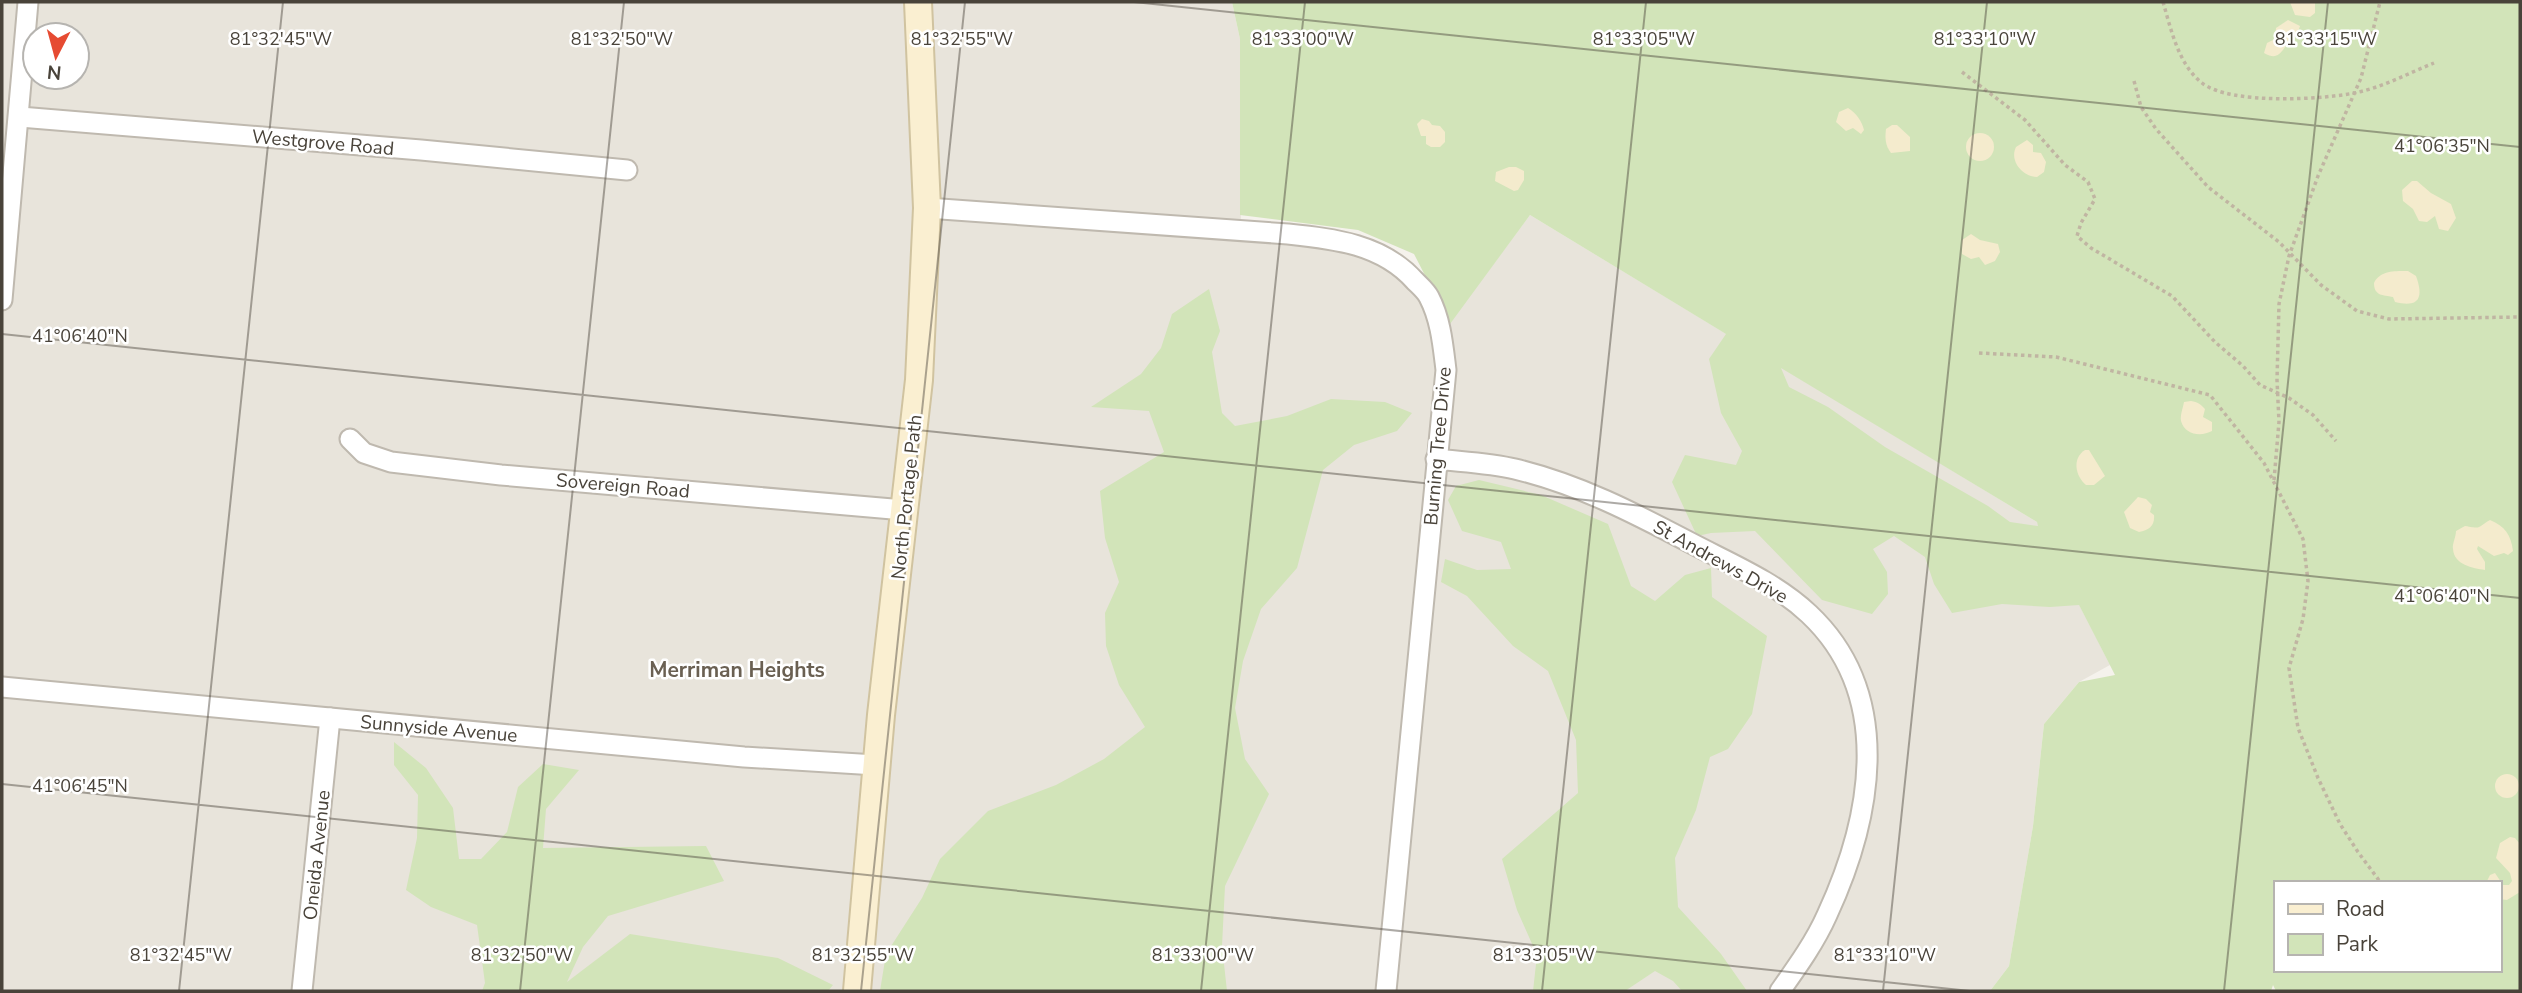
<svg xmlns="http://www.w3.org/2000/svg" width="2522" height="993" viewBox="0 0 2522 993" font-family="'Nunito Sans',sans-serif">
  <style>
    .residential { fill: #e8e4db; fill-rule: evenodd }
    .green { fill: #d2e4b9; fill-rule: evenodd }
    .sand { fill: #f4ebcd }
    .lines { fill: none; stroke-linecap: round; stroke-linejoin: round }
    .minor-casing { stroke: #bfb9af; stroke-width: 23 }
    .secondary-casing { stroke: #d0c3a0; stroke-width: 30 }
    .path { stroke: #c0b5a2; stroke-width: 3.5; stroke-dasharray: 3.5 3.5; stroke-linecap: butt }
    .minor { stroke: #fff; stroke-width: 19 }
    .secondary { stroke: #faefd1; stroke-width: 26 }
    .ticks { fill: none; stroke: #49433a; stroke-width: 2; stroke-opacity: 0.45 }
    .labels { text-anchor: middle; stroke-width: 5; stroke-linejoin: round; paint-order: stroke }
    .street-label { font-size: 19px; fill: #49433a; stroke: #fff }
    .neighbourhood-label { font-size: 21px; font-weight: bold; fill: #6a6052; stroke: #fff }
    .ticks-label { font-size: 18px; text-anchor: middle; fill: #49433a; stroke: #fff; stroke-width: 5; stroke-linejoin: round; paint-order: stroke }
  </style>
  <rect width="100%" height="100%" fill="#f5f2ec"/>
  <path class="residential" d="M2,2h1230l8,37 1,192 47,3 116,34 38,65 88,-118 507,307 73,143 -31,17 -35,42 -11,102 -24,140 -19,25h-1988zM35,35h42v42h-42z"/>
  <g class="green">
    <path d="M1232,2h1288v989h-244l-3,-6 -2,6h-281l19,-25 24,-140 11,-102 35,-42 36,-7 -36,-70 -29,2 -48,-3 -50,9 -18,-29 -9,-27 -31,-21 -21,13 14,23 1,22 -16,20 -50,-14 -67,-69 -44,2 -14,3 -25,-54 13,-27 51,10 6,-14 -21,-38 -12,-54 17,-25 -196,-119 -80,109 -36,-70 -56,-24 -118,-15v-176zM1781,368l256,154 1,4 -28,-4 -22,-16 -103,-59 -57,-40 -39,-20zM2275,883h224v87h-224z"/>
    <path d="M1209,289l11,42 -8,21 10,61 13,13 52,-10 44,-17 54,3 27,11 -15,18 -43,14 -31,25 -26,98 -36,41 -18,52 -8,47 10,51 24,35 -44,92 -3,60 5,45h-347l6,-37 36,-56 18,-39 48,-48 68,-26 48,-26 41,-32 -26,-42 -13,-39 -1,-33 14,-31 -14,-44 -5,-47 64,-39 -15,-41 -58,-4 50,-33 20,-26 11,-34z"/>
    <path d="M1479,480l62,15 67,29 23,62 24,15 30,-26 26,-7 1,29 55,39 -15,78 -24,35 -18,8 -14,53 -21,48 3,49 43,47 26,37h-65l-9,-10 -18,-10 -30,20h-92l4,-36 -20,-45 -15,-51 76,-66 -2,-53 -28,-69 -35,-25 -46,-50 -26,-14 4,-23 32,11 34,-1 -10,-27 -39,-11 -14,-31 8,-14z"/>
    <path d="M394,742l32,26 27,40 6,51h22l26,-27 11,-45 25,-23 36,6 -33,39 -3,39 163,-2 18,35 -116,35 -25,31 -16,35 63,-48 148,24 55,27 -5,6h-346l3,-8 -8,-58 -46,-18 -25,-17 11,-52 1,-43 -24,-30z"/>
  </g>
  <g class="sand">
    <path d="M2290,2h25v11l-5,4 -15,-2z"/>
    <path d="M2288,20l12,6c-2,7 -4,8 -9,14 -10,10 -11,22 -27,13l3,-10 8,-4 1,-11z"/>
    <path d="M1848,108c8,5 14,13 16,22l-3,4 -8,-6 -7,3 -10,-9 3,-10z"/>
    <path d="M1422,119l7,2 3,4 8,1 5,6v10l-5,5h-9l-5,-3v-8h-5l-4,-12z"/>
    <path d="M1892,125h5l13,12v14l-19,2c-6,-8 -6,-15 -5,-24z"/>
    <circle cx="1980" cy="147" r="14"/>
    <path d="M2027,140l6,5v7l8,1 5,9 -2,10 -7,5c-14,0 -28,-16 -21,-30z"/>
    <path d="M1509,167h7l8,4v9l-6,10 -4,1 -19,-10 1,-9z"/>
    <path d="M2412,181h5l14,12 20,11 5,14 -8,13 -9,-2 -4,-13 -8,6 -8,-1 -6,-12 -10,-8 -1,-11z"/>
    <path d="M1971,234l9,6 18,4 2,8 -5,9 -10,4 -6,-8 -8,2 -9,-5v-14z"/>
    <path d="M2408,271l8,5c8,22 3,32 -21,26l-2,-5c-10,-2 -19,-1 -19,-14 6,-13 22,-12 34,-12z"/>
    <path d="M2191,401c7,1 9,3 14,8l-2,8 9,5v9c-11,6 -27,4 -31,-10 -1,-6 2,-13 3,-19z"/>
    <path d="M2085,450h4l16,26 -11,9h-8c-11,-9 -14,-27 -1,-35z"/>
    <path d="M2138,497l8,2 6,6 -2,7 4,3c1,11 -5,15 -15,17l-9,-4 -6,-16z"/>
    <path d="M2490,520c15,6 21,15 23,31l-5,4 -4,-2 -10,3 -16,-10 -1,3 8,13v8c-12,-2 -31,-5 -32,-21 -1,-5 3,-12 3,-18l9,-5c18,3 11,2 25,-6z"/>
    <circle cx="2507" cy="786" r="12"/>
    <path d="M2510,837l5,1 5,6v48l-13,8 -8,-1v-16h-13l4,-8 5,-2 8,12h6l3,-4 -2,-8 -14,-15 4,-15z"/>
  </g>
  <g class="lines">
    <g class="minor-casing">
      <g id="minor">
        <path d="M20,117l401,33 206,20"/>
        <path d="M927,208l361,26c47,5 94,10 127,47 5,5 11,10 14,16 12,23 14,49 17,73l-60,621"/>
        <path d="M2,300l26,-298"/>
        <path d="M350,439l14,14 27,9 110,13 403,35"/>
        <path d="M1436,459c27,3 54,4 79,10 63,15 119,44 176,74 40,21 84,39 118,71 86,81 63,204 18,301 -12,27 -30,52 -47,76"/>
        <path d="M2,687l742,70 132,8"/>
        <path d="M302,991l28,-273"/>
      </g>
    </g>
    <g class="secondary-casing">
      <path id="secondary" d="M857,991l24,-276 38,-335 8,-172 -9,-206"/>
    </g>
    <g class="path">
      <path d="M2163,2c8,27 15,62 39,81 28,22 122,17 157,9 26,-6 50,-19 75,-29"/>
      <path d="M1962,72l63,48 40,45 23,17 7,17 -14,24 -4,13 14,12 81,48 43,46 28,24 17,19 29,13 24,17 23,26"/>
      <path d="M2134,81l7,26 15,22 52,58 71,55 42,43 36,26 32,8 131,-2"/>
      <path d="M1979,353l77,4 154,38 54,68 39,76 5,42 -5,38 -14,49 9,60 20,50 22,46 18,28 23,31"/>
      <path d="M2274,480l5,-58 -2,-42 2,-76 10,-48 29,-80 43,-98 19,-76"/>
    </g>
    <use href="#minor" class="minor"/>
    <use href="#secondary" class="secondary"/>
  </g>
  <path class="ticks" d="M1134,2l1386,145M2,334l2518,264M2,784l1968,207M179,991l104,-989M520,991l104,-989M861,991l104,-989M1201,991l104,-989M1542,991l104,-989M1883,991l104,-989M2224,991l104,-989"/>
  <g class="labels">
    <g class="street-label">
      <text transform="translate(323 142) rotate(5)" y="7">Westgrove Road</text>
      <text transform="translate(1437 446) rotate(-85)" y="7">Burning Tree Drive</text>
      <text transform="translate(623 485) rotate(5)" y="7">Sovereign Road</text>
      <text transform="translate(906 497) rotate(-84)" y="7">North Portage Path</text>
      <text transform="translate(1721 561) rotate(29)" y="7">St Andrews Drive</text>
      <text transform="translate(439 728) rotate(5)" y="7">Sunnyside Avenue</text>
      <text transform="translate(316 855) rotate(-84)" y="7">Oneida Avenue</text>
    </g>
    <g class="neighbourhood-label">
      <text x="737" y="677">Merriman Heights</text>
    </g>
  </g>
  <g class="ticks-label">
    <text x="281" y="45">81°32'45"W</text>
    <text x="622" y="45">81°32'50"W</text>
    <text x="962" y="45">81°32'55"W</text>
    <text x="1303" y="45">81°33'00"W</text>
    <text x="1644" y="45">81°33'05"W</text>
    <text x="1985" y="45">81°33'10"W</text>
    <text x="2326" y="45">81°33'15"W</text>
    <text x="2442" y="152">41°06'35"N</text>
    <text x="80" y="342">41°06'40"N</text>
    <text x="2442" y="602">41°06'40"N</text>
    <text x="80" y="792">41°06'45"N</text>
    <text x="181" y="961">81°32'45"W</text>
    <text x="522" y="961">81°32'50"W</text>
    <text x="863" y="961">81°32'55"W</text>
    <text x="1203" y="961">81°33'00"W</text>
    <text x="1544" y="961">81°33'05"W</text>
    <text x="1885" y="961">81°33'10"W</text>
  </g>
  <rect width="2522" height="993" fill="none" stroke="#49433a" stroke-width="7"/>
  <rect x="2274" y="881" width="228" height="91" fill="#ffffff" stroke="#b6b4b0" stroke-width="2"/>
  <rect x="2288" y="904" width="35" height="10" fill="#faefd1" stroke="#b6b4b0" stroke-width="2"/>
  <text x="2336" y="916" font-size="21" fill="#49433a">Road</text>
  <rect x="2288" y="934" width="35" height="21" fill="#d2e4b9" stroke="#b6b4b0" stroke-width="2"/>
  <text x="2336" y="951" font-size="21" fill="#49433a">Park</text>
  <g transform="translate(56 56) rotate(186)"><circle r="33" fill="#ffffff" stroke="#b6b4b0" stroke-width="2"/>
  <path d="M0-5L12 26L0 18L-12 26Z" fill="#e64b32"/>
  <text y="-10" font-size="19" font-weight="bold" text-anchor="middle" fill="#49433a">N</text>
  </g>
</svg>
